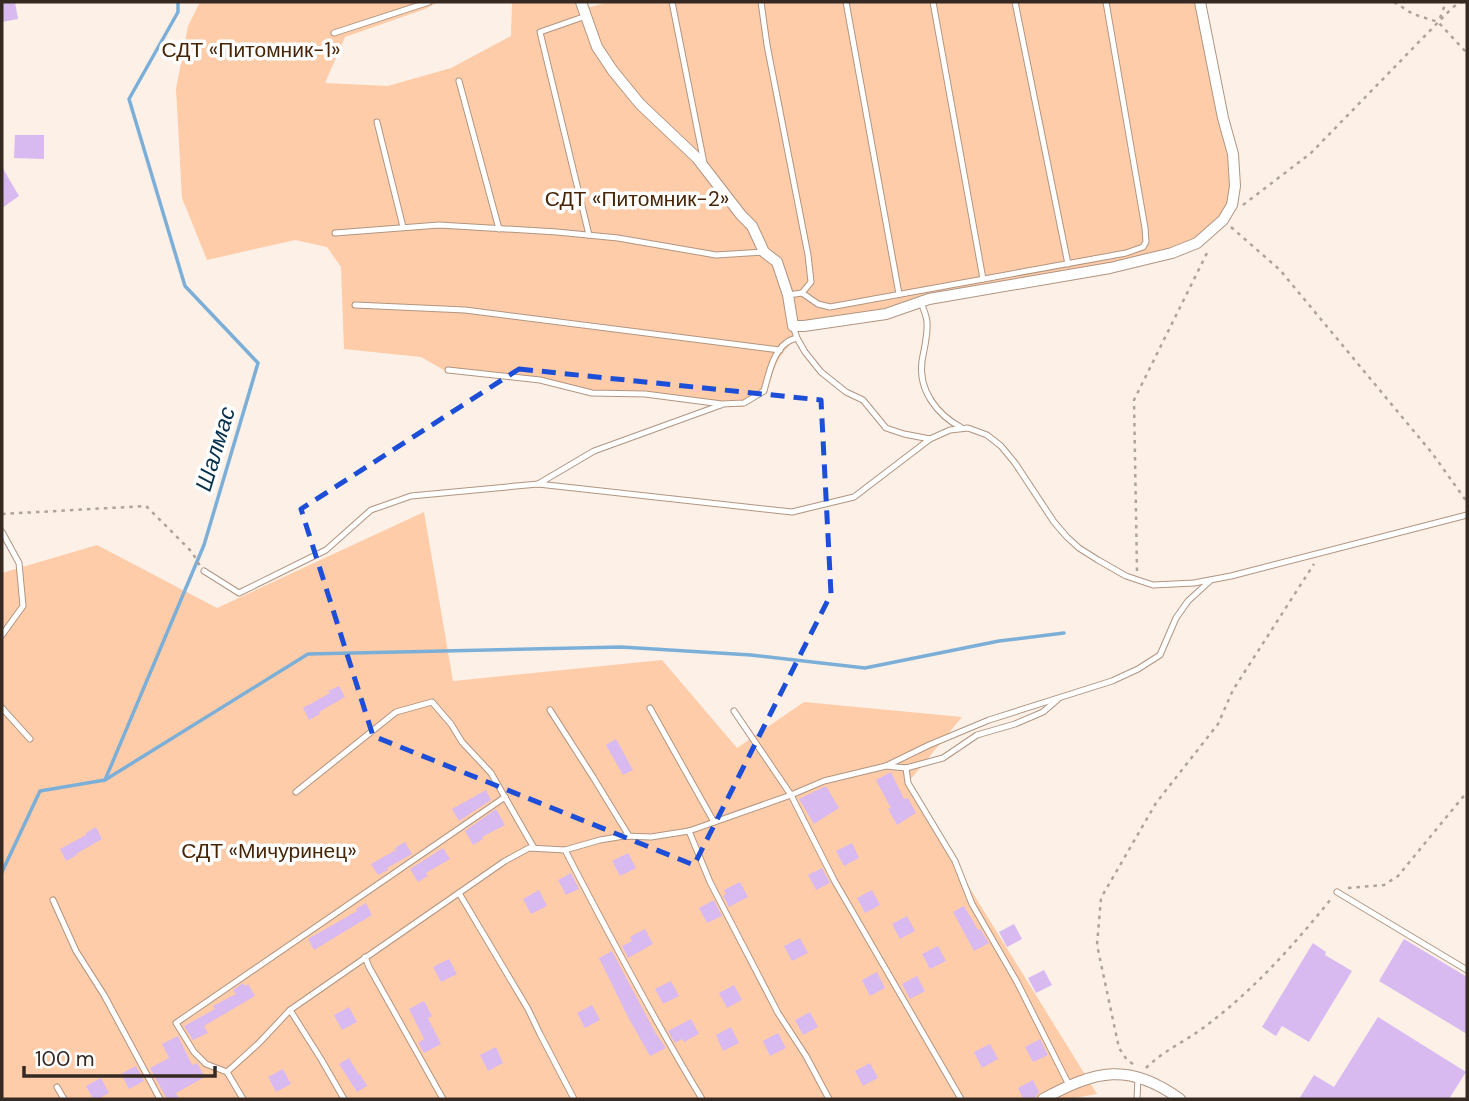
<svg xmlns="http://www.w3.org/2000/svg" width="1469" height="1101" viewBox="0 0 1469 1101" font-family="'DM Sans',sans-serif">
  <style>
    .green { fill: #fecca8 }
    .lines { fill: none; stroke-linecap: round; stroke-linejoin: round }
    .stream { stroke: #7cafd8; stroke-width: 3.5 }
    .building { fill: #d8baf1 }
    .lane-casing { stroke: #b19581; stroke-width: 7 }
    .street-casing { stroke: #b19581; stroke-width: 12 }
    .path { stroke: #afa39a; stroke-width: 2.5; stroke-dasharray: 3.5 5; stroke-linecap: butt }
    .lane { stroke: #fff; stroke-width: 5 }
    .street { stroke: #fff; stroke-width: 10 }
    .marked { fill: none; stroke: #1d4ed8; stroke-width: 5; stroke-dasharray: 14 9; stroke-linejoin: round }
    .labels { text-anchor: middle; stroke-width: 7; stroke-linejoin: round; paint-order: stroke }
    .park-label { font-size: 21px; fill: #472506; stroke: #fff }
    .water-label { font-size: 23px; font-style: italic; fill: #07304c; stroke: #fff }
  </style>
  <rect width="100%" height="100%" fill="#fcf0e7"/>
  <g class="green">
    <path d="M200,2h239l-14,7 -80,28 -20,46 63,3 63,-18 60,-32 1,-34h75l3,5 19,-5h589l31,153 3,34 -8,27 -28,24 -26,11 -285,60 -94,14 1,7 4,8c-19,14 -23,32 -29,52l-24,15 -24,-1 -75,-10 -55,-1 -46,-13 -94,-9 -28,-16 -77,-8 -3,-82 -14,-20 -32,-7 -88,20 -25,-62 -6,-109 12,-63z"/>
    <path d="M424,512l29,169 209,-21 75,88 67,-46 158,15 -56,68 191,309 -29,5h-1066v-526l95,-28 120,63z"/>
  </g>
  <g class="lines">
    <g class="stream">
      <path d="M105,780l203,-126 313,-7 130,8 114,13 134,-27 65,-8"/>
      <path d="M2,872l38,-81 65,-11 99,-235 54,-182 -73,-77 -56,-187 49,-87v-10"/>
    </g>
  </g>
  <g class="building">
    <path d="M2,2h13l3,17 -16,3z"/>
    <path d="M15,135h29v24l-30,-1z"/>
    <path d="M2,167l17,29 -17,12z"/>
    <path d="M339,686l6,11 -26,15 1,2 -11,6 -6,-12 27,-15 -2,-2z"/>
    <path d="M616,739l17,31 -10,5 -17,-30z"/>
    <path d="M891,772l13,27 4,-1 8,15 -19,12 -9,-16 3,-1 -15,-28z"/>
    <path d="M826,786l13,22 -25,16 -15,-25z"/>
    <path d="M486,790l5,10 -32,21 -7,-12z"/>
    <path d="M496,809l9,16 -23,12 1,2 -10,6 -8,-14z"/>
    <path d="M96,827l6,12 -26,15 1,1 -11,6 -6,-12 26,-14v-2z"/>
    <path d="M405,842l7,12 -25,14 1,2 -10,5 -7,-11 25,-14 -1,-2z"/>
    <path d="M852,843l7,15 -15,8 -8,-15z"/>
    <path d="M443,848l7,11 -24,14 2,3 -10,6 -8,-13z"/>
    <path d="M628,853l8,15 -16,8 -8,-15z"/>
    <path d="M822,868l8,15 -14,7 -8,-15z"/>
    <path d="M571,873l8,16 -13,6 -8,-15z"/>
    <path d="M740,882l8,15 -19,10 -6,-11 3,-2 -2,-4z"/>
    <path d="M539,890l8,16 -16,8 -8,-15z"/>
    <path d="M872,890l8,15 -15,8 -8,-15z"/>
    <path d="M714,900l8,16 -15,7 -8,-15z"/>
    <path d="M366,903l6,12 -58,35 -6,-11 49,-28 -1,-2z"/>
    <path d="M964,906l14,24 2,-1 9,14 -15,8 -21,-39z"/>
    <path d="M907,916l8,15 -15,8 -8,-15z"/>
    <path d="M1014,924l8,15 -15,8 -8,-15z"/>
    <path d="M645,929l8,15 -25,14 -6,-12 10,-5 -2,-4z"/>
    <path d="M800,938l8,15 -16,8 -8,-15z"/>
    <path d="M1404,939l63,38v57l-88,-53z"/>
    <path d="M1313,943l13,9 -1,3 27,16 -43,71 -27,-16 -6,10 -14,-9z"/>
    <path d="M938,946l8,15 -16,8 -8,-15z"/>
    <path d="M612,951l44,83 10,14 -16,8 -22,-39 -29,-59z"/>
    <path d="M449,959l8,15 -16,8 -8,-15z"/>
    <path d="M1044,970l8,15 -16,8 -8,-15z"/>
    <path d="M877,972l8,16 -15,8 -8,-16z"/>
    <path d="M917,976l8,15 -15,8 -8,-15z"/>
    <path d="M671,981l8,15 -16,8 -8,-15z"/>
    <path d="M243,983l2,3 3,-2 7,12 -51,30 4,7 -15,7 -9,-14 31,-17 -2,-3 23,-12 -3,-4z"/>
    <path d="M734,985l8,15 -15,8 -8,-15z"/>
    <path d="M424,1001l8,15 -4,2 13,26 -17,9 -6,-10 6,-4 -15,-30z"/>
    <path d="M592,1005l8,15 -15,8 -8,-15z"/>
    <path d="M349,1007l8,15 -15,8 -8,-15z"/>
    <path d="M810,1012l8,15 -15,8 -8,-15z"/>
    <path d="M1378,1017l88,55 -17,27h-150l15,-24 20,12z"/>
    <path d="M691,1019l8,15 -15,8 -2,-3 -7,4 -7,-12z"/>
    <path d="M731,1027l8,16 -16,8 -7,-16z"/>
    <path d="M778,1033l8,15 -16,8 -7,-15z"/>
    <path d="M178,1036l14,29 5,-2 8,14 -29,16 3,6h-12l-17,-31 19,-10 -7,-14z"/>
    <path d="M1040,1039l8,16 -15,7 -8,-15z"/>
    <path d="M990,1044l8,15 -16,9 -8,-16z"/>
    <path d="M496,1047l7,16 -15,8 -8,-16z"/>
    <path d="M349,1058l10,17 1,-1 7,12 -10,6 -18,-28z"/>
    <path d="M870,1063l8,15 -15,8 -8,-15z"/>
    <path d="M136,1066l8,15 -15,8 -8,-15z"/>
    <path d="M283,1069l8,15 -15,8 -8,-15z"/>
    <path d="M101,1078l8,15 -11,6h-5l-7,-13z"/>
    <path d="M1033,1080l6,12 -5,7h-11l-5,-11z"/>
  </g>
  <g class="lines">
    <g class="lane-casing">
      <g id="lane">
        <path d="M672,2l32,161"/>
        <path d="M761,2l6,43 41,210 3,27 -9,11"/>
        <path d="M846,2l53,292"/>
        <path d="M933,2l50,277"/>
        <path d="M1015,2l53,262"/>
        <path d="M586,16l-46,16 49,203"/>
        <path d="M334,33l95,-31"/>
        <path d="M459,81l40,148"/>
        <path d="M377,122l26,105"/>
        <path d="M335,233l104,-8 118,7 61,6 98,17 48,-3"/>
        <path d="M788,295l14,-2 16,11 12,3 296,-54 17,-6 3,-5 -1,-14 -39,-226"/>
        <path d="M921,302c2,7 6,14 6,21 1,12 -3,26 -5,38 -4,29 15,54 40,67"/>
        <path d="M355,305l110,5 315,40"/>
        <path d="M793,326l4,12 8,14 16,20 25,20 17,8 23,28 18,6 26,5 20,-9 18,-2 19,7 14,11 14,17 39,59 13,15 12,11 19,12 28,16 27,9 41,-2 37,-7 236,-61"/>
        <path d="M448,370l92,10 52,13 53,1 77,10 22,-1 20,-12c4,-15 9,-39 22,-48 3,-3 7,-4 11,-5"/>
        <path d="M538,484l56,-33 127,-46"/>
        <path d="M2,532l17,31 4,43 -21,29"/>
        <path d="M204,571l35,22 87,-43 45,-40 40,-14 127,-12 254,28 62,-15 76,-58"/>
        <path d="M2,708l28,31"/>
        <path d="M650,708l64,114"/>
        <path d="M550,710l43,67 36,59"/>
        <path d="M734,711l57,84 43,85 127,219"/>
        <path d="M886,766l20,2 37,-10 34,-23 38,-11 28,-12 15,-13"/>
        <path d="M906,768l2,15 47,78 17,43 45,78 52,103"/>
        <path d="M296,792l100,-80 36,-10 19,22 11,18 29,31 43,75"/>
        <path d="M689,831l21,51 68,131 28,43 23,43"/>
        <path d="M565,850c44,85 88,168 137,249"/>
        <path d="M1337,892l130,78"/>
        <path d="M459,893l69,116 12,25 34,65"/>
        <path d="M53,900l23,51 28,44 56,104"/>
        <path d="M365,957l4,10 74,132"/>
        <path d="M290,1010l31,49 23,40"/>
        <path d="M227,1072l-21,-8 -12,-12 -18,-29 329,-226"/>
        <path d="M57,1087l7,12"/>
        <path d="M243,1099l-16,-27 32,-29 31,-33 215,-149 24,-13 36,2 35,-10 24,-4 27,1 38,-6 102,-36 33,-14 62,-15 43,-21 60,-25 123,-39 26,-12 22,-14 16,-37 12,-17 23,-21"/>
        <path d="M1137,1099l1,-22"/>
      </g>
    </g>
    <g class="street-casing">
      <g id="street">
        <path d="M581,2l16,45 16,24 27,33 57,54 44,57 11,11 12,26 13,10 11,33 5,31h11l82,-12 43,-15 181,-31 62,-15 25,-10 26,-23 9,-15 3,-19 -2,-32 -10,-36 -23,-116"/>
        <path d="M1043,1099c53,-29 86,-37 137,0"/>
      </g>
    </g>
    <g class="path">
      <path d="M1394,2l19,12 25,8 29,31"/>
      <path d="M1440,18l6,-16"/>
      <path d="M1243,205l68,-52 141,-145 7,-5 6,-1"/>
      <path d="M1231,227l49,43 152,183 35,49"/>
      <path d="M2,514l144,-8 46,46 8,14"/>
      <path d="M1137,571l-3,-171 75,-151"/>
      <path d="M1348,888l36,-3 14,-9 69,-84"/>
      <path d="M1133,1064l-6,-4 -8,-12 -22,-103 4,-47 55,-95 62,-79 15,-34 81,-126"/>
      <path d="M1146,1068c17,-17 38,-26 57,-40 49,-36 90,-82 128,-129"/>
    </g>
    <use href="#lane" class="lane"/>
    <use href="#street" class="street"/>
  </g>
  <path class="marked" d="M519,369l302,31 10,194 -137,271 -321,-129 -72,-227z"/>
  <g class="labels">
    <g class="park-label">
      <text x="251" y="57">СДТ «Питомник-1»</text>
      <text x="637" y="206">СДТ «Питомник-2»</text>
      <text x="269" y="858">СДТ «Мичуринец»</text>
    </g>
    <g class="water-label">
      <text transform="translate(215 449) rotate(-73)" y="8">Шалмас</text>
    </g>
  </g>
  <rect width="1469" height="1101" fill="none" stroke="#352921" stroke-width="7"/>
  <path d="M24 1066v10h191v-10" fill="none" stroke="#352921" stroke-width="3.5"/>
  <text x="35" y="1066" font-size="21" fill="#352921" stroke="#ffffff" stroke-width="5" paint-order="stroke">100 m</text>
</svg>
